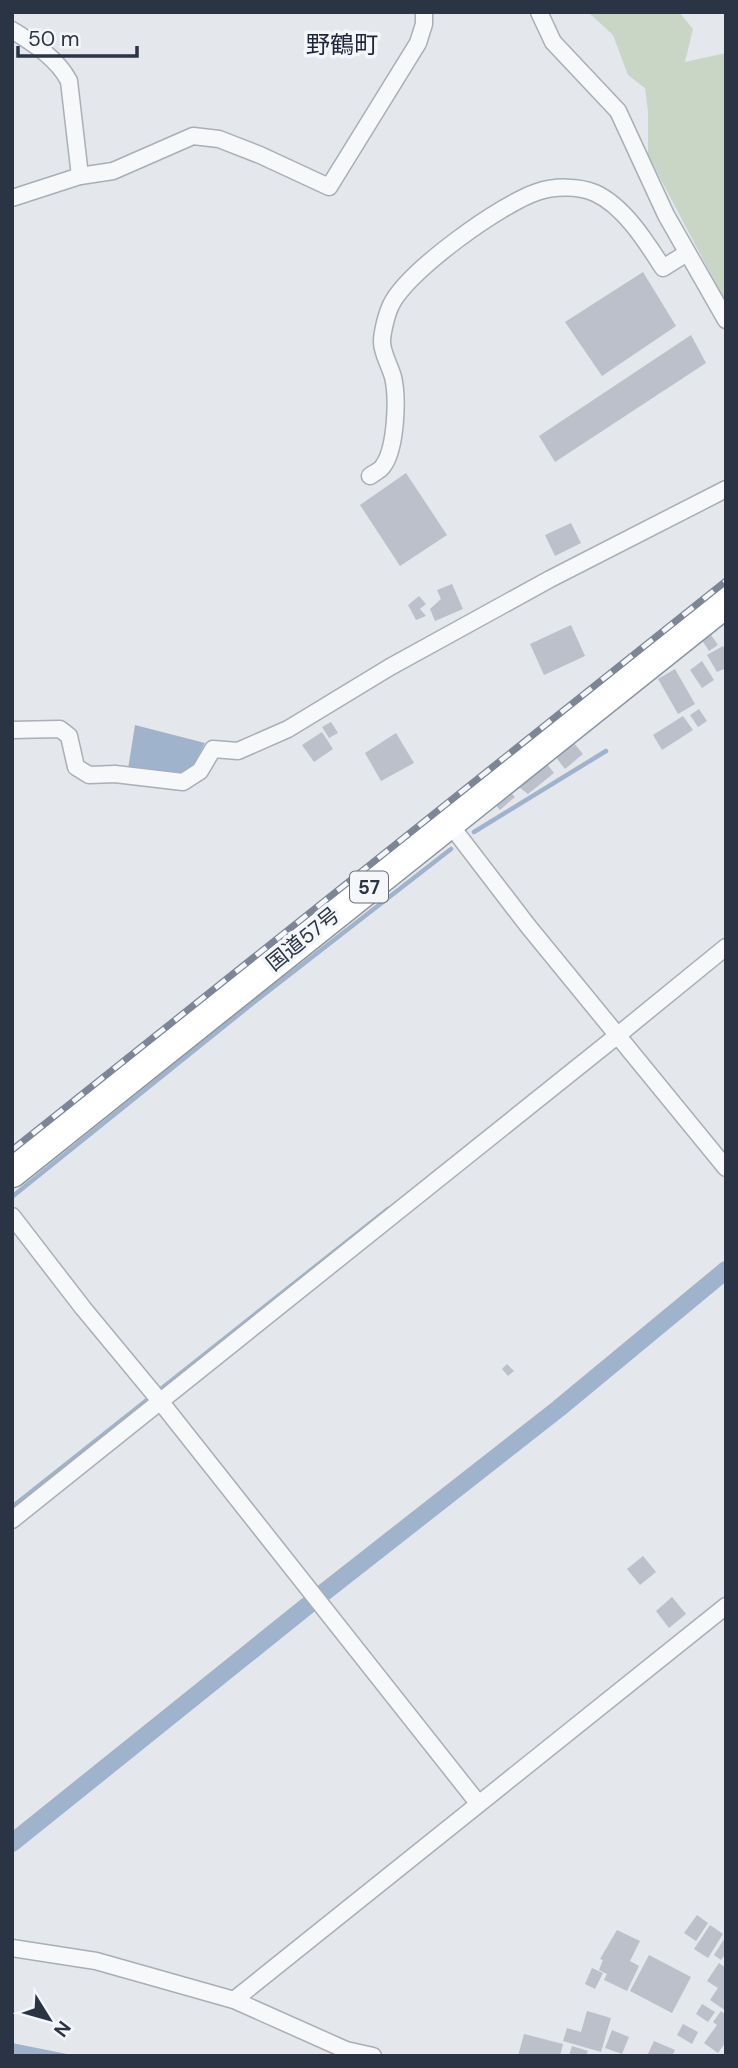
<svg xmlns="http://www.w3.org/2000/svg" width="738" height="2068" viewBox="0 0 738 2068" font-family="'DM Sans','Noto Sans JP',sans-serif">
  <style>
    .green { fill: #c9d6c5 }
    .water { fill: #9fb4cc }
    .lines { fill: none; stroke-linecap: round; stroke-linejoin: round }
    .stream { stroke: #9fb4cc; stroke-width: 4.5 }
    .canal { stroke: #9fb4cc; stroke-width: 18 }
    .building { fill: #bbc0ca }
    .street-casing { stroke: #a9aeb7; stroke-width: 19 }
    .highway-casing { stroke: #8b94a3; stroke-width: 33 }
    .street { stroke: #f7f8fa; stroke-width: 16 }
    .highway { stroke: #fff; stroke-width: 30 }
    .rail-casing { stroke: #7d8696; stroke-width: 7 }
    .rail { stroke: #f4f6f9; stroke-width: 4.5; stroke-dasharray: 13; stroke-linecap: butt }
    .labels { text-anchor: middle; stroke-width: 7; stroke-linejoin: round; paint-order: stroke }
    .shield { fill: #f4f6f9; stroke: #676e7b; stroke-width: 2 }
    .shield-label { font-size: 19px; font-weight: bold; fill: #2b3445 }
    .street-label { font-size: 21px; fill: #2b3445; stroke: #f4f6f9 }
    .quarter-label { font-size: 24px; fill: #1d2536; stroke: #f4f6f9 }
  </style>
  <rect width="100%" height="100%" fill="#e4e7ec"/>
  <path class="green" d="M588,12h91l14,17 -8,33 41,-9v250l-78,-148v-43l-3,-24 -17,-13 -15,-40z"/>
  <g class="water">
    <path d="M135,725l70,18 -12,23 -12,10 -53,-7z"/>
    <path d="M12,2043l65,13h-65z"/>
  </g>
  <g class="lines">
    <g class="stream">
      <path d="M474,832l132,-81"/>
      <path d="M13,1196l240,-193 198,-154"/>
      <path d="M12,1507l376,-298"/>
    </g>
    <path class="canal" d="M12,1843l315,-253 231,-181 168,-139"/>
  </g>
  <g class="building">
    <path d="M643,272l33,54 -74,50 -37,-54z"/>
    <path d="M691,335l15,28 -151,99 -16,-26z"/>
    <path d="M406,473l41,62 -47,31 -40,-61z"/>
    <path d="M571,523l10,20 -26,13 -10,-21z"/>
    <path d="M452,584l11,25 -28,12 -5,-12 11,-10 -4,-9z"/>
    <path d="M419,596l7,8 -6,5 6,7 -10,4 -8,-15z"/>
    <path d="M571,625l14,31 -41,19 -14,-31z"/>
    <path d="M709,632l9,13 -9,6 -9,-14z"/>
    <path d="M723,646l3,5v17l-9,4 -10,-17z"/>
    <path d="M702,661l12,19 -12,8 -12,-18z"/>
    <path d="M675,669l20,35 -17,10 -20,-35z"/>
    <path d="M699,709l8,12 -9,6 -8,-12z"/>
    <path d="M683,716l10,14 -31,20 -9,-15z"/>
    <path d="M331,722l7,11 -9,5 -7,-11z"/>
    <path d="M322,732l11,17 -19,13 -12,-17z"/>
    <path d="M396,733l18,30 -33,18 -16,-28z"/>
    <path d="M573,742l10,12 -18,15 -10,-13z"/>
    <path d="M547,764l7,9 -26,21 -9,-7z"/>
    <path d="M509,791l6,6 -15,13 -5,-6z"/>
    <path d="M507,1364l7,7 -6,5 -6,-7z"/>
    <path d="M643,1556l13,16 -16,13 -13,-16z"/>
    <path d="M672,1597l14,17 -17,14 -13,-17z"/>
    <path d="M697,1915l11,8 -12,18 -12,-8z"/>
    <path d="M710,1925l13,9 -15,24 -14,-9z"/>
    <path d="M617,1930l23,11 -10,20 9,5 -12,25 -23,-11 3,-6 -8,-4 4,-10 -3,-1z"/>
    <path d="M726,1936v17l-5,7 -7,-5z"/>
    <path d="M649,1955l42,22 -19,36 -42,-22z"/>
    <path d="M719,1963l7,5v43l-16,-11 8,-12 -11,-7z"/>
    <path d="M592,1968l11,5 -8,16 -10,-5z"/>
    <path d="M702,2004l13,8 -7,10 -12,-8z"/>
    <path d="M587,2011l24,7 -10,34 -38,-11 4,-13 14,4z"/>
    <path d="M721,2011l5,4v27l-8,11 -14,-10 13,-18 -4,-3z"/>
    <path d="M683,2024l15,8 -6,12 -15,-9z"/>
    <path d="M612,2030l17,7 -7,17 -17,-6z"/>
    <path d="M524,2034l39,10 -3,12h-42z"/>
    <path d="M654,2041l21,9 -3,6h-25z"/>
    <path d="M572,2046l16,5 -2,5h-17z"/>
  </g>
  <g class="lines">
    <g class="street-casing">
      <g id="street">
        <path d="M539,12l14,30 65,69 48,104 60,105"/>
        <path d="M12,30c22,14 45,28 57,51l11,95"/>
        <path d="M12,198l68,-22 33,-5 80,-35 26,3 41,16 69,32 89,-144 6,-19v-12"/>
        <path d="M370,476c4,-3 11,-6 13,-10 13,-17 15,-68 10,-89 -3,-11 -11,-24 -11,-35 0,-10 5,-29 9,-37 16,-34 110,-101 146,-113 17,-6 42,-6 58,1 29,13 52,50 68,75l24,-15"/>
        <path d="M12,730l48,-1 9,7 7,31 13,8 26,-1 68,8 17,-11 13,-22 25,2 50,-22 102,-62 160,-88 176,-90"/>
        <path d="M449,823l79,103 198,242"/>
        <path d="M12,1216l71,92 77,93 318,402"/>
        <path d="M12,1520l606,-485 108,-88"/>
        <path d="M12,1948l84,13 138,39 112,50 27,6"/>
        <path d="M234,2000l492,-394"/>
      </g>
    </g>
    <g class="highway-casing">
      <path id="highway" d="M12,1172l714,-570"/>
    </g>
    <use href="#street" class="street"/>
    <use href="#highway" class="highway"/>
    <g class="rail-casing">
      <path id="rail" d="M12,1150l714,-569"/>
    </g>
    <use href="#rail" class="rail"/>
  </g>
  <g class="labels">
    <rect class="shield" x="350" y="871.5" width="38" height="31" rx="5"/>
    <g class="shield-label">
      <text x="369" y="894">57</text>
    </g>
    <g class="street-label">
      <text transform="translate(303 939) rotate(-39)" y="7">国道57号</text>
    </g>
    <g class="quarter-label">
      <text x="342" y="53">野鶴町</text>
    </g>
  </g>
  <rect width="738" height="2068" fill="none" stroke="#2b3445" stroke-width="28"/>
  <g transform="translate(49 2019) rotate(127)" stroke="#f4f6f9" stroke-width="5" paint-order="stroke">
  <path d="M0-5L12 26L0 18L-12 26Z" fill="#2b3445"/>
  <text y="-10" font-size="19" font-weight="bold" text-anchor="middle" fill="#2b3445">N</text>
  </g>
  <path d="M18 46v10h119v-10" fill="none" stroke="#2b3445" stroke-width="3.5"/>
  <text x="28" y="46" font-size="21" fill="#2b3445" stroke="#f4f6f9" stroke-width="5" paint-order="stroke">50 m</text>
</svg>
